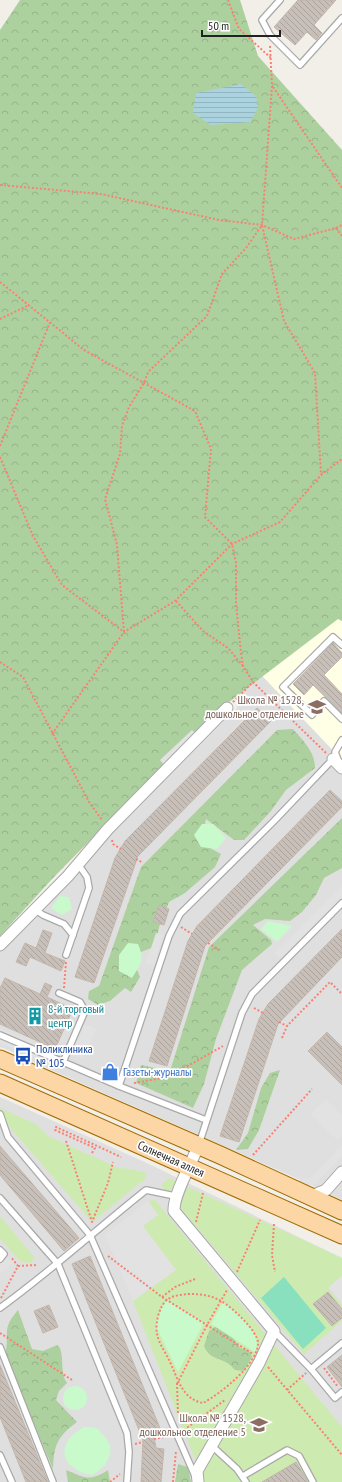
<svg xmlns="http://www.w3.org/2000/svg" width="342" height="1482" viewBox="0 0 342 1482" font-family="'PT Sans Narrow',sans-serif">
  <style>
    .residential { fill: #e0dfdf }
    .education { fill: #ffffe5 }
    .grass { fill: #cdebb0 }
    .forest { fill: url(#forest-crowns) }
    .park { fill: #c8facc }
    .pitch { fill: #88e0be }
    .parking { fill: #e2e2e2 }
    .water { fill: url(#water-rules) }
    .building { fill: url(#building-back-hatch); stroke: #c4b6ab }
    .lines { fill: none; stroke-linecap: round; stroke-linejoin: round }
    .service-casing { stroke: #a9a9a9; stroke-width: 8 }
    .minor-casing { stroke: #a9a9a9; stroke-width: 13 }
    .primary-casing { stroke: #a06b00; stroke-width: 19 }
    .path { stroke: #fa8072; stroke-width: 2; stroke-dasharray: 2 2; stroke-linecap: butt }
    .service { stroke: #fff; stroke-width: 5.5 }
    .minor { stroke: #fff; stroke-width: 11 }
    .primary { stroke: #fcd6a4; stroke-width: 17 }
    .labels { text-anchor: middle; stroke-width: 3.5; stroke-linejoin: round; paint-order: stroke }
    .education-label { font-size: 12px; fill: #785e54; stroke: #fff; text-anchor: end }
    .culture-label { font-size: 12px; fill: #0d838f; stroke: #fff; text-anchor: start }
    .transit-label { font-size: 12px; fill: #164399; stroke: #fff; text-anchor: start }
    .shop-label { font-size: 12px; fill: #366cbe; stroke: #fff; text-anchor: start }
    .street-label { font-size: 12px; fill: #222; stroke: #fff }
  </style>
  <defs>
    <pattern id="forest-crowns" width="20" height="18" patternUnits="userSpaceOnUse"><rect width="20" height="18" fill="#add19e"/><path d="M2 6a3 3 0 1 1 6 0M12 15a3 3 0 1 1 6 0" fill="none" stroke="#95b388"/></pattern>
    <pattern id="water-rules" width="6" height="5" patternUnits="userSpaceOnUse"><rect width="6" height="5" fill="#aad3df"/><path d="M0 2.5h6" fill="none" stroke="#92b5bf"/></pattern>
    <pattern id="building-back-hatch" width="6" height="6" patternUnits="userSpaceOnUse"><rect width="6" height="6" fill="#c7bfb8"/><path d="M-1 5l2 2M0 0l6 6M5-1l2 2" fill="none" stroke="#aba49e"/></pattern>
  </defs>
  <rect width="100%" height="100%" fill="#f2efe9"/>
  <g class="residential">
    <path d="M342,566v634l-37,-18 -274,-121 -3,-3 -28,-11v-96l112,-118 125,-125 8,-49z"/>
    <path d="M0,1097l149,67 193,94v224h-342z"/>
  </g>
  <path class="education" d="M342,581v179l-93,-98z"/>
  <g class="grass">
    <path d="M0,1108l36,16 12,12 68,31 30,5 -1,7 -53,43 -92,-106z"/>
    <path d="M169,1178l173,80v18l-14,12 14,17v16l-38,33 -143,-169z"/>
    <path d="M155,1200l187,227v55h-138l-71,-181 42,-31 -32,-44 15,-11 -10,-14z"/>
    <path d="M0,1216l35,42 -5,5 -9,-1 -21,-23z"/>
  </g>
  <g class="forest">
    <path d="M20,0h220l18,56 84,94v471l-4,-2 -122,93 -163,166 -53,58v-906z"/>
    <path d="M293,729c10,12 22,22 22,39l-29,22 -15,21 -27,29h-10l-28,-21 -5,24 20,11 -6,13 -30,26 -16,9 -9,22 -6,23 -18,7 -1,11 5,12 -9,15 -6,-4 -15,13 -12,4 -10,-6 1,-8 10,-5 42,-119 136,-137z"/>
    <path d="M342,818v50l-18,10 -8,17 -14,17 -12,9 -25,-2 -12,6 18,15 1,4 -30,26 -26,69 -12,45 -11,24 -57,-25 5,-18 29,6 39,-124z"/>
    <path d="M280,1070l-21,60 -11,19 -12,1 12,-17 13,-45 9,-15z"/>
    <path d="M18,1310l14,39 11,2 14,-6 3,3c4,11 0,26 7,35l-8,8 -3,9 21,22c-20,15 -23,23 -24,47l-48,-114c6,-24 -5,-24 13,-45z"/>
    <path d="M216,1326l18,13 6,9 9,2 3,7 -8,14 -9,-1c-12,-15 -24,-7 -31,-24l5,-15z"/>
    <path d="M178,1464l10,3 3,15h-16z"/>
    <path d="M66,1470c20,8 23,12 42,0l2,12h-42z"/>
  </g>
  <g class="park">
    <path d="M202,824h11l13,14 -9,11 -16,-2 -7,-12z"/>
    <path d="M60,896l9,1 3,12 -10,6 -11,-7z"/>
    <path d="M268,921l24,5 -15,16 -16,-13z"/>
    <path d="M128,943l10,1c7,16 3,20 -6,34l-13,-7v-16z"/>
    <path d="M166,1300l38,23 -26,49 -22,-46 3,-12z"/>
    <path d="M223,1302c13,10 42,31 32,50l-44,-28z"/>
    <circle cx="75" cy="1398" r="12"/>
    <path d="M84,1427c3,0 9,0 12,1 3,1 5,5 7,7 15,14 5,32 -11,40 -32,-6 -38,-31 -8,-48z"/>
  </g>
  <path class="pitch" d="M284,1277l42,51 -23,21 -42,-51z"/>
  <g class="parking">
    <path d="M192,730l5,5 -32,31 -5,-6z"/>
    <path d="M342,886v13l-61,60 -7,-6z"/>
    <path d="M156,933l7,2 -9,31 -8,-3z"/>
    <path d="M85,1024l11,5 -13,30 -11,-5z"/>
    <path d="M0,1028l54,24 -6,12 -48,-21z"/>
    <path d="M326,1099l16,16v21l-4,5 -28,-27z"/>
    <path d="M342,1145v11l-27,28 -12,3 -4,-7 12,-3z"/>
    <path d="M148,1201l10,14 -15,11 33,44 -43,31 -28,-66z"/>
    <path d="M8,1258l5,5 -13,11v-10z"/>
    <path d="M342,1276v27l-13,-16z"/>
  </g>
  <path class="water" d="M241,84l15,12 2,12 -8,14 -39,3 -18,-12 3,-20z"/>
  <g class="building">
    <path d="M298,0h38l-22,25 8,8 -6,7 -9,-8 -12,13 -21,-18z"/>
    <path d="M333,643l9,10v4l-18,18 18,19v19l-29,-28 -9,10 -11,-11z"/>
    <path d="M257,708l14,13 -133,135 -44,127 -19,-6 40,-119 10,-17z"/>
    <path d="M330,790l12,11v6l-137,139 -38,120 -18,-5 39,-120 9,-15z"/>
    <path d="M159,905l10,4 -5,16 -11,-3z"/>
    <path d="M342,929v28l-64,67 -39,118 -19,-6 39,-117 9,-15z"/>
    <path d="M43,930l9,3 -7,20 20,8 -4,10 -31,-14 -4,9 -10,-4 9,-19 11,5z"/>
    <path d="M5,978l35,16 5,-11 7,3 -5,11 26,12 -18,40 -55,-25v-36z"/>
    <path d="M327,1032l15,15v38l-34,-34z"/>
    <path d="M0,1146l79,92 -15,13 -64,-76z"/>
    <path d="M90,1256l72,177 -8,3 2,12 8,1 -3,33h-20l2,-42 -71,-176z"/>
    <path d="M328,1292l14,17v9l-10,8 -19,-22z"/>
    <path d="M49,1305l9,22 -15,6 -9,-22z"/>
    <path d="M342,1355v32l-15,-20z"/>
    <path d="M0,1365l48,117h-22l-26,-65z"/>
    <path d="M296,1462l12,20h-46z"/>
  </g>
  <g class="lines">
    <g class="service-casing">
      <g id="service">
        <path d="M280,0l-18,20 8,15 30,30 42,-47"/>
        <path d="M342,645l-9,-8 -50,50 29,28 12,-14 18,18"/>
        <path d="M338,760l-3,-8 7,-12"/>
        <path d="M34,909l9,6 21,9 9,11"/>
        <path d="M66,955l23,-67 -2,-11 -9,-13"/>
        <path d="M59,993l21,9 5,9 -22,51"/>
        <path d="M0,1035l119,51 87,34"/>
        <path d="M119,1086l50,-150 11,-22 94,-93 59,-62"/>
        <path d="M0,1114l8,23 82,98 105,241"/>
        <path d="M199,1144l43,-131 10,-19 90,-91"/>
        <path d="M0,1198l58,66 69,169 2,19 -2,30"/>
        <path d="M0,1250l4,4 -4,5"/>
        <path d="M0,1308c51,-37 97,-79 146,-118l29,6"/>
        <path d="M274,1331l37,38 31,-26"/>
        <path d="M0,1347l53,135"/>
        <path d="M311,1369l24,29 7,-6"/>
        <path d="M212,1446l25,23 9,13"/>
        <path d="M0,1455l12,27"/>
        <path d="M243,1476l44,-26 12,6 14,26"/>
      </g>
    </g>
    <g class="minor-casing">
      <g id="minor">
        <path d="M333,759l9,9"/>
        <path d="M0,945l68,-69 40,-47 119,-121"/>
        <path d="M311,1196l15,-6 16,-18"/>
        <path d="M198,1482l-1,-11 62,-108 15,-32 -100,-120c-1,-16 18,-48 24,-65"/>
      </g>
    </g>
    <g class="primary-casing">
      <g id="primary">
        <path d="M0,1059l220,96 122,56"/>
        <path d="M0,1083l342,152"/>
      </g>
    </g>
    <g class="path">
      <path d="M228,0l11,29 32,29"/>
      <path d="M270,46l2,40 -10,139 22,96 31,52 6,102"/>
      <path d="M273,87l69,101"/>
      <path d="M0,185l101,9 118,26 43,5 32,14 42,-11 6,-3"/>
      <path d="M336,228l6,8"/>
      <path d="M0,282l84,68 111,61 16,38 -6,68 27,27 4,19v41l5,49 2,13 10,16"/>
      <path d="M0,319l29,-14"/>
      <path d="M0,446l50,-124"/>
      <path d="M0,457l33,79 29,49 62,47"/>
      <path d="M176,601l27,30 25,17 15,18"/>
      <path d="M124,632l-7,-87 -12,-46 15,-45 2,-28 7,-19 15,-24 4,-11 59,-56 15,-42 24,-26 16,-23"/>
      <path d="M0,662l23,15 66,125 13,18"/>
      <path d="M233,702l20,-20 73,71"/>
      <path d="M52,734l72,-102 51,-31 57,-57 48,-22 41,-47 21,-16"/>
      <path d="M112,840l1,4 8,5"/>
      <path d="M136,859l7,4"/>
      <path d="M181,927l11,7"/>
      <path d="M208,943l12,7"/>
      <path d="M64,988l2,-26"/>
      <path d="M254,1008l9,5"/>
      <path d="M279,1022l8,4"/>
      <path d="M282,1038l5,-12 43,-44 12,12"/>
      <path d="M134,1083l34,-6 55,-31"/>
      <path d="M66,1141l26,81 16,-39 5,-21"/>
      <path d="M92,1153l3,-5 -40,-18 1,-3 65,30"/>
      <path d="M253,1155l59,-66"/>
      <path d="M196,1222l7,-29"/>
      <path d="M274,1224l-2,31 3,17"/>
      <path d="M108,1256l54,41 91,57"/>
      <path d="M18,1266l19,-1"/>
      <path d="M237,1272l23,-52"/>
      <path d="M188,1294c11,0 23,1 33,7 10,5 38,31 37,43 -1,21 -38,50 -55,59 -21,-4 -25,-24 -33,-41 -4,-9 -11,-18 -13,-28 -2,-10 2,-28 10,-34 6,-5 14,-5 21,-6z"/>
      <path d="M162,1297l13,-10 20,-8"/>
      <path d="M1,1298l17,-32 -7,-9"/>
      <path d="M0,1333l72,47"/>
      <path d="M268,1367l74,88"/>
      <path d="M324,1368l14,19"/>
      <path d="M177,1383l1,32"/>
      <path d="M177,1384l30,-59 20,-35"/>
      <path d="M287,1390l19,-17"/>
      <path d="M184,1430l41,-30"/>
      <path d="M154,1439l15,-3"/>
      <path d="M135,1444l8,-2"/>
      <path d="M110,1482l10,-8"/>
      <path d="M173,1482l3,-31"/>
    </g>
    <use href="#service" class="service"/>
    <use href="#minor" class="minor"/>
    <use href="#primary" class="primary"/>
  </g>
  <defs>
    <g id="school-bare" transform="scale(1.38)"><path d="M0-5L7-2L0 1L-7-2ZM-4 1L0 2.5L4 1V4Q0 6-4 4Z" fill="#8d6e63" stroke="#fff" stroke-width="2.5" paint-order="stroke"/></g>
    <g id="building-bare" transform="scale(1.38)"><path d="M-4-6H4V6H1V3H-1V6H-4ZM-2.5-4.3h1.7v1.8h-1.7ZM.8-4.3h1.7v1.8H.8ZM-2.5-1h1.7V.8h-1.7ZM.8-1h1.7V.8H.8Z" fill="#0f9aa8" stroke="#fff" stroke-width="2.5" paint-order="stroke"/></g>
    <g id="bus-bare" transform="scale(1.38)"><path d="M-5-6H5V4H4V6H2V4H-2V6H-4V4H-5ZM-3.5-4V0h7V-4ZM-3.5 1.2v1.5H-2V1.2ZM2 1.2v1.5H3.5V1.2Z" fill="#1a4fb4" stroke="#fff" stroke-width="2.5" paint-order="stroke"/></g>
    <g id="shop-bare" transform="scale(1.38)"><path d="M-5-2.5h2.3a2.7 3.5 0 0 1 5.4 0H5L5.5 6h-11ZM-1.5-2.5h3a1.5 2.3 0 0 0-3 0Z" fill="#3f7fe0" stroke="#fff" stroke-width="2.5" paint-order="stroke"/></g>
  </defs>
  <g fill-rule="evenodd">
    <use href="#school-bare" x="317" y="707"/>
    <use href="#building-bare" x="35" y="1016"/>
    <use href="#bus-bare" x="23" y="1056"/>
    <use href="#shop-bare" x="110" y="1072"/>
    <use href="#school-bare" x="259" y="1425"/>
  </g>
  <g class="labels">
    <g class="education-label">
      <text x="304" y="704">Школа № 1528,<tspan x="304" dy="14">дошкольное отделение</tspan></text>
      <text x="246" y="1422">Школа № 1528,<tspan x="246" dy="14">дошкольное отделение 5</tspan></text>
    </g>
    <g class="culture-label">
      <text x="48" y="1013">8-й торговый<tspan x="48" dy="14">центр</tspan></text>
    </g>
    <g class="transit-label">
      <text x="36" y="1053">Поликлиника<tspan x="36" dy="14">№ 105</tspan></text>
    </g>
    <g class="shop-label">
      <text x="123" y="1076">Газеты-журналы</text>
    </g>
    <g class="street-label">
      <text transform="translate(171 1159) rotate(24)" y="4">Солнечная аллея</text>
    </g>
  </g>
  <path d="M202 30v6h78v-6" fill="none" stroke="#222222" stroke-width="2"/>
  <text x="208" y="30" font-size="12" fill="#222222" stroke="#ffffff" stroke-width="3" paint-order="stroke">50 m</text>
</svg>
